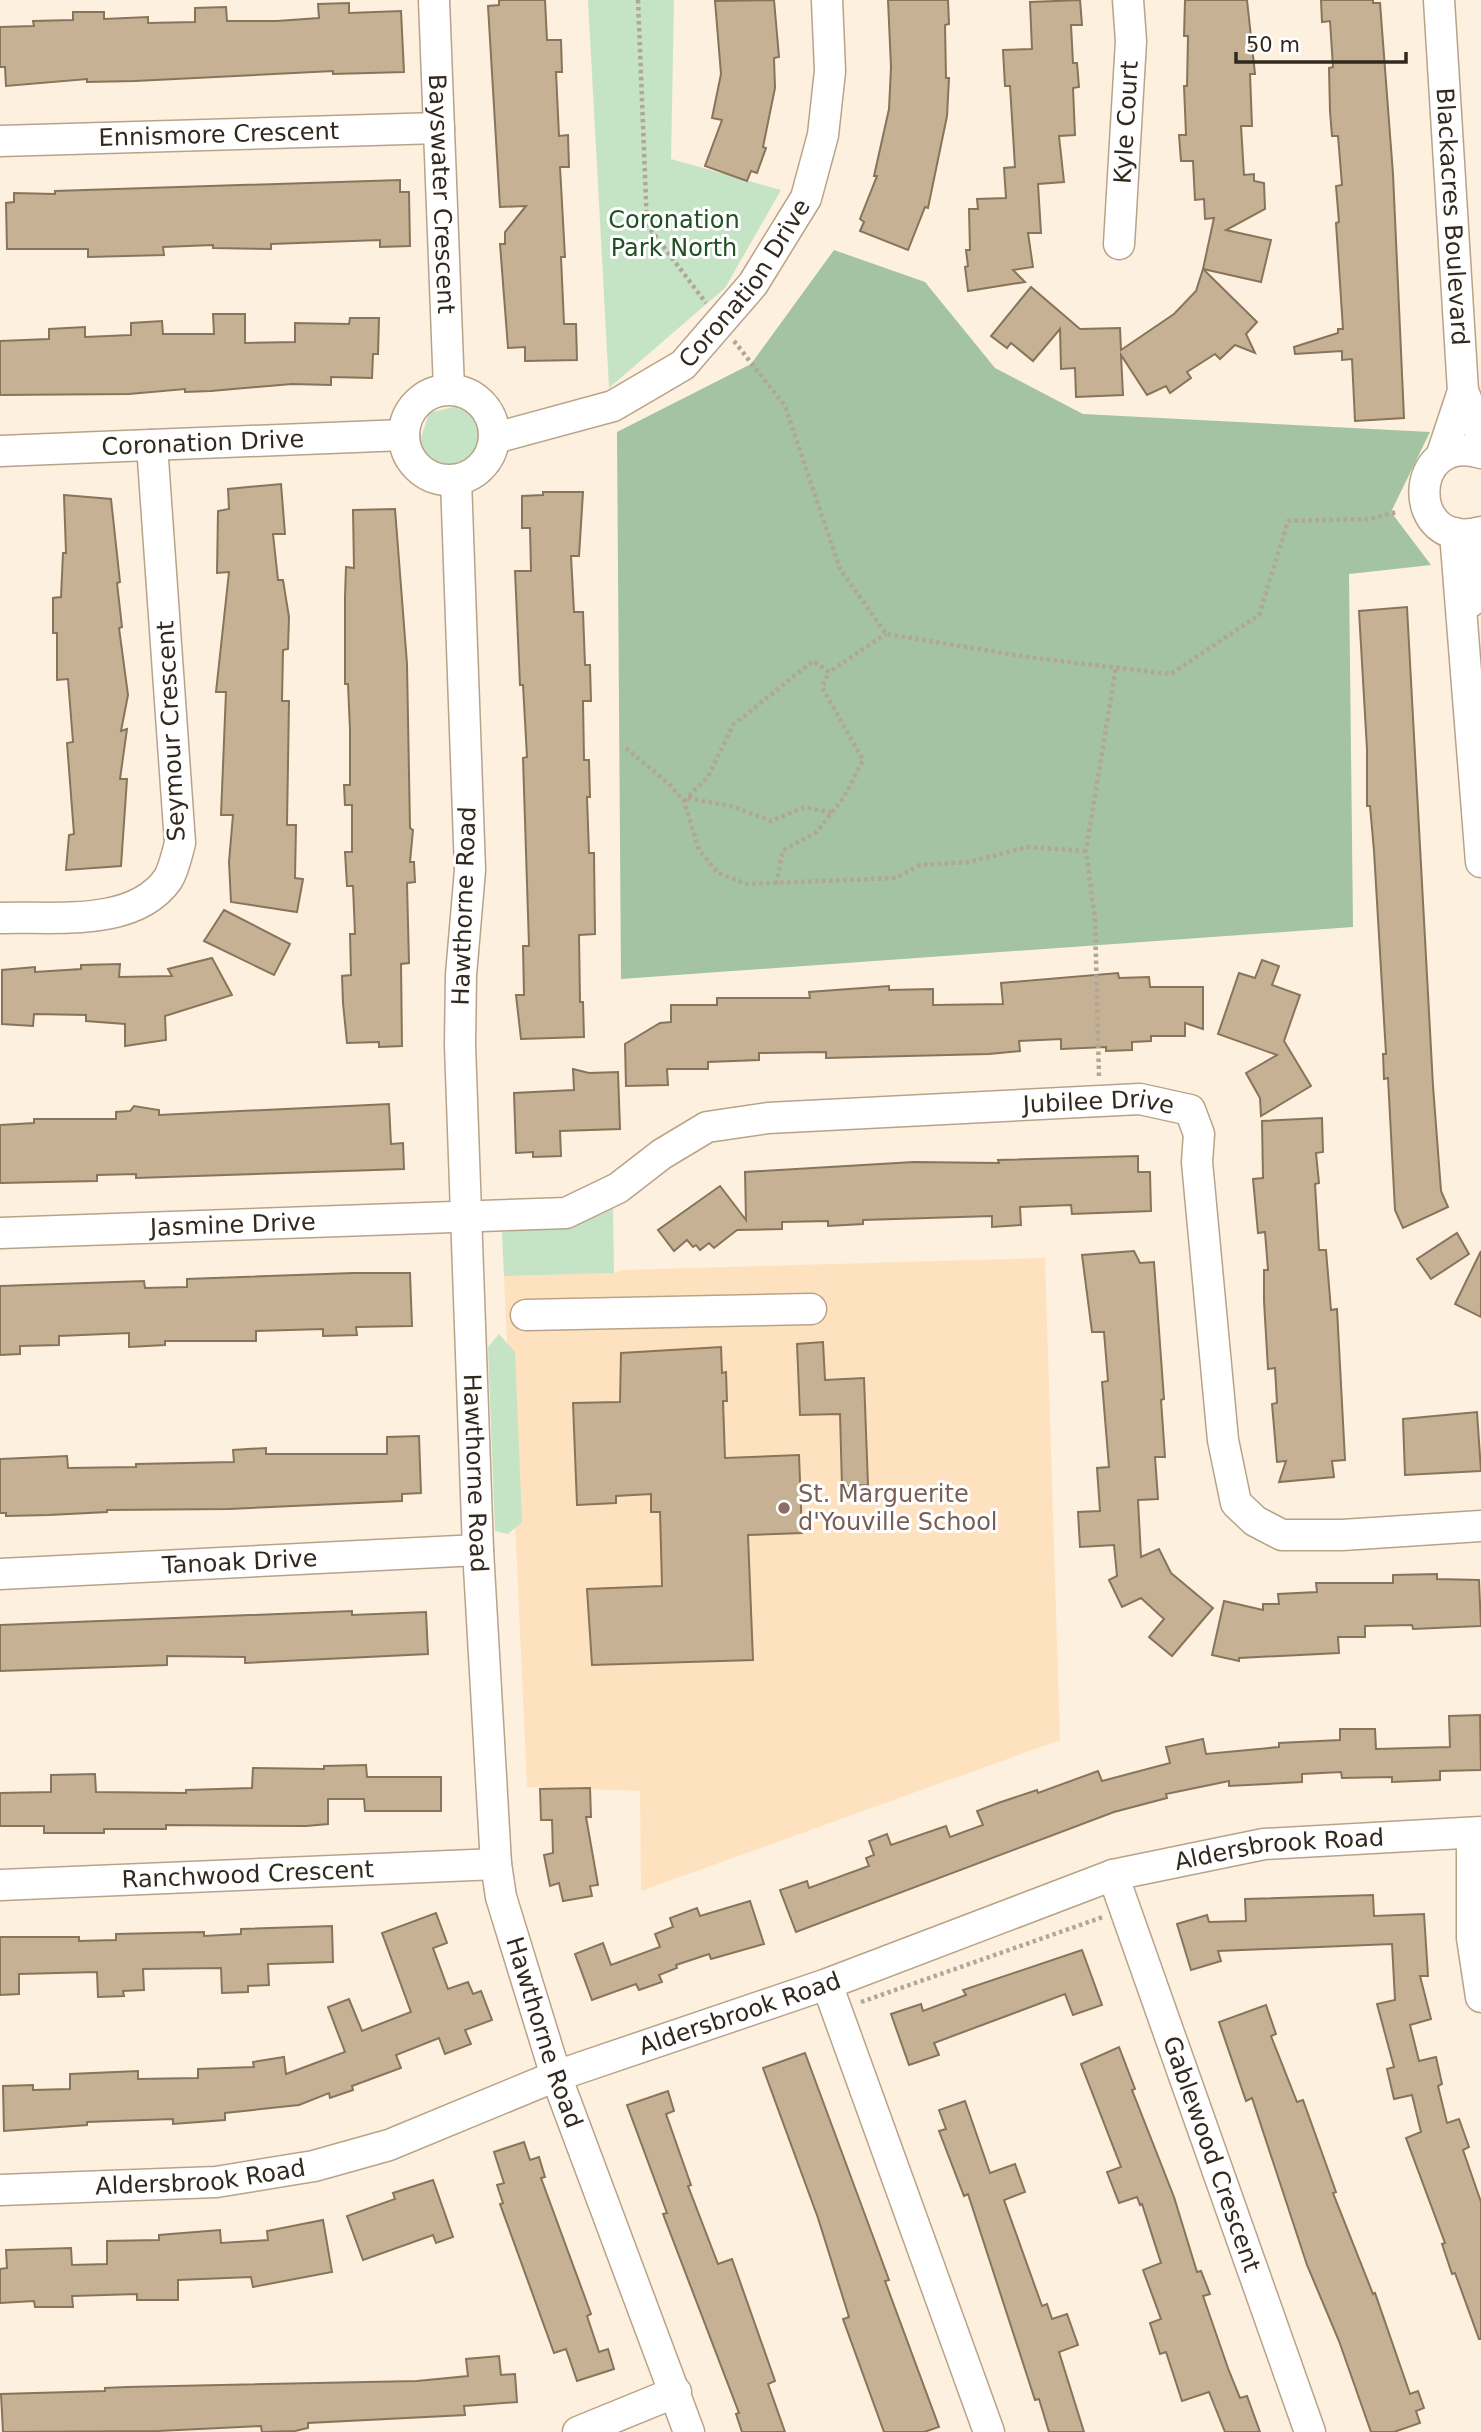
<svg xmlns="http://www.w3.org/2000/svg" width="1481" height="2432" viewBox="0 0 1481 2432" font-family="'DejaVu Sans',sans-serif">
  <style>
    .built { fill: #fee2bf }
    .green { fill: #c5e4c5 }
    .forest { fill: #a3c3a3 }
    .building { fill: #c7b195; stroke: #88745a; stroke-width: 2 }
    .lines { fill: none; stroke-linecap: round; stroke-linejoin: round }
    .minor-casing { stroke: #b9a388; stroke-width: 33 }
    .path { stroke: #b2a697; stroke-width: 4.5; stroke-dasharray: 3.5 3.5; stroke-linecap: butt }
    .minor { stroke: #fff; stroke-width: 30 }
    .education-dot { fill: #8d6e63; stroke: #fff; stroke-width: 2.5 }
    .labels { text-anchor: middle; stroke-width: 6; stroke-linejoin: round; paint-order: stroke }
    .street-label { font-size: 24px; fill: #32291e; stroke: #fff }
    .park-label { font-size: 24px; fill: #225025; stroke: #fff }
    .education-label { font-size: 24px; fill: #785e54; stroke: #fff; text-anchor: start }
  </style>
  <rect width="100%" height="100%" fill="#fdf0de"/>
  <path class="built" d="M1045,1258l15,482 -419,151 -1,-100 -113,-4 -23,-511 110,-3 7,-3z"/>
  <g class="green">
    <path d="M588,0h86l-3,159 110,31 -56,98 -116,100z"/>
    <path d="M457,406l22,14c4,31 5,38 -25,52l-23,-7 -11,-24 9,-28z"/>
    <path d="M613,1209l1,64 -110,3 -2,-44c39,-4 75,-6 111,-23z"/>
    <path d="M499,1334l16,18 7,170 -14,12 -13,-3 -7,-184z"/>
  </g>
  <path class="forest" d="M834,250l91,32 70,86 88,46 347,18 -39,80 40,53 -82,9 4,353 -732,52 -4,-547 134,-68z"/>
  <g class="building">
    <path d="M499,0h46l2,40h14l1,32h-6l3,64 9,-1 1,32h-9l5,90h-4l3,67h12l1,36 -52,1v-14l-17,1 -8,-104h5v-12l21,-26 -26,1 -12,-201 11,-1z"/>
    <path d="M774,0l5,57 -5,1 1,30 -12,59 3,1 -9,25 -6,-2 -4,10 -42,-15 17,-46 -10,-2 9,-44 -6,-73z"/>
    <path d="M888,0h60l1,24 -4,1 1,53h3l-2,38 -19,92 -3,-1 -17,43 -48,-19 4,-9 -4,-3 17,-43h-3l15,-67 2,-42z"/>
    <path d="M1080,0l2,25h-11l2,38h4l2,24 -6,1 2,47 -16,1 5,46 -26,2 3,49h-13l5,34 -20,3 12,12 -57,9 -3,-24 3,-1 -2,-16h4l-1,-41h9l-1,-10 29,-1 -2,-30 11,-1 -5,-81h-5l-2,-36 29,-1 -2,-47z"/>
    <path d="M1185,0h62l8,74h-5l2,52h-11l3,49 10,-1v7l10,2 1,26 -39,21 45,10 -10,42 -58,-13 11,-51 -9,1 -1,-20 -9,1 -2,-39h-12l-2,-26h7l-2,-49h3l1,-50h-4z"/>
    <path d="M1321,0h52v3h7l13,171 11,244 -49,3 -3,-62 -10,1v-9l-47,3 -1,-7 44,-14v-4h5l-7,-106 3,-1 -3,-36 6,-1 -4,-49h-6l-2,-25 -1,-43 4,-1 -3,-46 -8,1z"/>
    <path d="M349,3v10l52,-2 3,61 -71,2v-3l-198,10 -48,1v-3l-81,7 -1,-19h-5v-40l34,-1 -1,-5 40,-1v-8h31v7l44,-2v6l47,-1v-14l31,-1 1,14h50l42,-3 -1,-14z"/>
    <path d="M400,180v12h9l1,54 -30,1v-7l-109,4v5l-58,-1v-3l-50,2 1,8 -76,2v-8h-81l-1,-46 8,-1v-9l41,1v-3z"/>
    <path d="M1203,269l54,53 -11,12 9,19 -20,-8 -15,14 -5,-5 -28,18 4,6 -21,15 -4,-7 -19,9 -26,-40 2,40 -47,2 -1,-29 -14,1 -1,-40 -27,32 -22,-18 -4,5 -16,-12 40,-49 49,42 40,-1 1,22 53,-36 22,-23z"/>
    <path d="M213,314h32v29l50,-1v-19l54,1 1,-6h29l-1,36h-5l-1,24 -41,-1v8l-39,-1 -81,7 -26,1v-3l-56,5 -129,1v-54l49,-2v-10l36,-2v10l46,-2v-12l31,-2 1,13h51z"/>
    <path d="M281,484l4,50h-12l5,46h5l6,37 -1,32 -5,1 -1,51h7l-2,124h9l-1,53 8,1 -6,33 -66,-10 -2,-40 4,-47h-12l5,-123h-10l13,-120 -12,1 1,-62 11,-2 -1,-20z"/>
    <path d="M543,492h40l-4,64h-8l3,56h9l2,53h5l1,36h-8l1,59h5l1,37h-3l2,56h5l1,81 -16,1 1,67h3l1,35 -63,2 -5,-44h8l-1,-49h6l-6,-188 4,-1 -4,-72h-3l-5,-114h16l-1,-43h-8v-32l21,-1z"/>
    <path d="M64,495l47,4 9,83 -3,1 5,44 -3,1 9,67 -7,36 6,-2 -7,50h7l-6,87 -55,4 3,-35 5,-1 -7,-91 6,-1 -5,-63 -11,1v-47h-4v-35l8,-1 2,-44h3z"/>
    <path d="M395,509l12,155 3,164 3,2 -3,32h4l1,20 -8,1 2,80 -8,1 1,82 -23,1v-5l-32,1 -4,-40 -1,-27 9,-1 -1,-41h5l-2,-48h-6l-2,-34h7v-47h-7l-1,-20h6v-55l-2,-46h-3v-87l1,-30 8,1 -1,-58z"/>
    <path d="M1407,607l26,479 8,105 7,16 -45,21 -8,-18 -7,-132 -4,1 -1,-25h3l-12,-203 -4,-45h-3v-57l-8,-138z"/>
    <path d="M224,910l66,34 -16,31 -70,-34z"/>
    <path d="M212,958l20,37 -67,21 1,24 -41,6v-22l-39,-3v-6l-52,-1 -1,12 -31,-2v-54l33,-3v5l46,-3v-4l39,-1 -1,13 53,-1 -4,-7z"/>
    <path d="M1262,960l17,6 -7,19 28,10 -16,46 27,45 -50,30 -1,-18 -14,-25 31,-18 -59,-21 21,-61 16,5z"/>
    <path d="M1118,973l1,5 30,-1 1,10h53v42l-18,-6v13h-34v5l-19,1v8l-26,1v-4l-45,2v-10l-42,2 1,10 -31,3 -163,4v-6l-67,1v7l-51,2v7h-41l1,16 -42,1 -1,-42 35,-21 11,-1v-17h46v-7h93l-1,-6 80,-6v4l44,-1v16l70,-1 -2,-21z"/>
    <path d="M573,1069l16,4 29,-1 2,57 -60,2 1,25 -28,1v-5l-17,1 -2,-60 60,-3z"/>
    <path d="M389,1104l2,40 12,-1 1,26 -268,9v-4l-39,1v6l-97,2v-58l34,-2v-4h82v-7l14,-1 4,-5 25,4v5z"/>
    <path d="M1322,1118l1,34 -7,1 3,30 -4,1 4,66h7l5,60 6,-1 8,151 -13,1 2,16 -55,5 7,-21 -9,1 -5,-58 5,-1 -2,-35 -7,1 -4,-68v-31h4l-3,-38 -7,1 -5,-54 10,-1 -1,-57z"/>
    <path d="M1138,1156v16h12l1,39 -79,3 -1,-9 -51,2 1,18 -29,2v-11l-129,4v4l-35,2v-5l-46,1v7l-45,1 -23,18 -5,-5 -9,7 -4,-5 -3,2 -6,-7 -13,11 -16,-21 62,-44 26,34 -1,-48 169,-10 85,1 -1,-3z"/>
    <path d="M1457,1233l12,21 -38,25 -14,-20z"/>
    <path d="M1134,1251l6,12 14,-1 10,137 -3,1 4,57h-10l3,42 -20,1 3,57 18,-8 12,24 42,35 -41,48 -23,-19 15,-18 -23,-21 -19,9 -13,-27 8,-4 -3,-31 -34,2 -2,-35 22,-1 -3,-43 12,-1 -7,-85 6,-1 -4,-49h-12l-10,-77z"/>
    <path d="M1481,1251v66l-26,-13z"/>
    <path d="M354,1273h56l2,53 -56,1 1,8 -34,1v-7l-67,2v10h-91v4l-36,2v-14l-70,3v9l-39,1v8l-20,1v-69l144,-5 1,7 42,-1v-8z"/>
    <path d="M823,1342l2,38 39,-2 4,107 -26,1 -2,-72 -40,1 -3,-71z"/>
    <path d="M721,1347l1,26 4,-1 1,29h-4l2,57 74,-3 3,78 -54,2 5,125 -161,5 -5,-76 75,-3 -2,-74h-9v-18l-35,2v7l-39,2 -4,-102 47,-1 1,-49z"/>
    <path d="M1477,1412l4,59 -76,4 -2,-56z"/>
    <path d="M419,1436l2,57 -19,1v7l-173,8 -122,1v2l-58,3 -43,1v-3h-6v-54l67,-3 1,12 68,-1v-3l98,-2 -1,-12 33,-2v6h121v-17z"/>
    <path d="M1437,1574v5l42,1 2,46 -68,3 -1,-4 -47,1v11h-27l1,16 -100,5v3l-27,-6 12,-54 39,9v-6h16l-1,-10 39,-2 -1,-9h77v-8z"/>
    <path d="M352,1611v4l74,-3 2,42 -183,9v-6l-78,-1v9l-167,6v-46z"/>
    <path d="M1480,1715l1,55 -41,1v9l-48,2v-5l-50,1 -1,-6 -39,2v8l-73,4v-5l-63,13 1,4 -53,14 -318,120 -16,-42 27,-9 2,7 60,-22 -3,-8 8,-3 -5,-14 18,-7 4,11 55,-19 4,11 33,-12 -6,-14 21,-8 39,-13 1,3 60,-22 4,10 68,-18 -4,-16 37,-8 3,15 73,-7v-4l61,-3v-11h35l1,20 74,-2 -1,-31z"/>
    <path d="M366,1765l1,12h74v34h-76l-1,-12h-36v25l-22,2 -140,-1v4h-62v4h-60v-7h-44v-33l51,-1v-17l44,-1 1,18 90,1v-3l66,-2 1,-20 71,1v-3z"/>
    <path d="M590,1788l1,29h-5l12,68 -8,1 2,10 -29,5 -4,-18 -9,3 -6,-31 9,-2 -1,-33h-11l-1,-31z"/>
    <path d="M1373,1895l1,21 50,-2 4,62h-8l11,43 -21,6 9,36 17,-4 6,27 -4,2 9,37 12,-4 10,28 -6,3 18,52v137h-2l-24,-66 -3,1 -10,-30 3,-1 -39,-105 15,-6 -9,-37 -18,4 -7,-30 7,-2 -17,-63 18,-4 -3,-56 -174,7 3,10 -30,9 -14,-46 30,-9 2,7 37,-1 -1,-22z"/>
    <path d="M750,1901l14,43 -53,15 -2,-5 -33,11 1,3 -18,7 3,7 -23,8 -3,-6 -44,16 -17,-46 28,-11 8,22 49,-18 -5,-13 18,-7 -3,-9 27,-10 3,8z"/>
    <path d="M436,1913l11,30 -14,5 15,41 20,-7 5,12 8,-3 11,29 -27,10 6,14 -26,10 -6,-16 -43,17 5,13 -49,18 1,4 -23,8 -1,-5 -30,12 -74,8v7l-52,4v-5l-86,3v3l-83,6 -1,-45 30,-1v5l37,-1v-15l68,-3v8l60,-1v-9l56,-2 -1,-5 31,-5 2,17 59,-22 -17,-45 21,-8 13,32 49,-19 -29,-79z"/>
    <path d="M332,1926l1,36 -65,2 1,21 -21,1v6l-26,1 -1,-25 -78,1 1,21 -21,1 1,5 -26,1 -1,-25 -78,2v20l-19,1v-58h79v4l37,-1v-6l88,-2v4l37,-2v-5z"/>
    <path d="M1082,1950l20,55 -29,10 -8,-21 -131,49 5,12 -30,10 -18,-51 30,-10 2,7 43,-16 -3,-5z"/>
    <path d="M1266,2005l10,29 -5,2 26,66 6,-2 33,92 -3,1 40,101 2,-1 35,101 8,-3 6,17 -8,3 4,12 -26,9h-23l-32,-91 -32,-76 -55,-167 -6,3 -27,-79z"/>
    <path d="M1119,2047l16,42 -3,1 42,107 23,75 4,-1 9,23 -7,2 26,75 11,27 7,-2 13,36h-35l-16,-40 -27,9 -16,-49 -6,2 -10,-31 11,-4 -18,-49 18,-7 -19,-59 -2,1 -3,-8 -18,6 -12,-31 14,-5 -40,-103z"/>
    <path d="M805,2053l73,197 11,30 -4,1 54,146 -15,5h-40l-41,-113 6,-2 -31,-99 -55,-150z"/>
    <path d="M668,2091l6,20 -8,3 25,71 -3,1 30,78 14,-5 43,122 -7,3 17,48h-43l-6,-18 3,-1 -76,-199 4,-1 -40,-108z"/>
    <path d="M965,2101l25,72 25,-9 10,28 -21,8 38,106 5,-2 5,15 15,-5 11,31 -19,7 25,80h-35l-10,-33 -4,1 -67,-206 -4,2 -25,-65 7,-2 -7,-19z"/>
    <path d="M524,2142l6,18 9,-3 6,20 -4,1 50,136 -4,2 12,36 9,-3 6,20 -37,12 -11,-32 -12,4 -54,-149 3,-1 -6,-18 7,-2 -10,-31z"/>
    <path d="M433,2180l20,57 -17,6 -3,-8 -70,25 -16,-44 48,-17 -2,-6z"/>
    <path d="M323,2220l9,52 -79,15 -2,-10 -73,3v20h-41v-6l-65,2 1,11h-38l-1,-6 -34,2v-34l7,-1 -1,-18 65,-2 1,17 35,-1v-23l52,-1v-5l61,-5 1,13 47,-3 -1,-9z"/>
    <path d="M499,2356l2,19 14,-1 2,28 -53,4 1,9 -157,8v5l-13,3 -33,1 -1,-6 -103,5 -155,1 -2,-38 104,-3v-3l22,-1 290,-6 51,-5 -2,-17z"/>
  </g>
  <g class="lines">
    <g class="minor-casing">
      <g id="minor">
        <path id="s1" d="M434,0l15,389"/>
        <path id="s2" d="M1439,0l24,391 18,44"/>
        <path id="s3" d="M0,141l439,-13"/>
        <path id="s4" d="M1119,244l12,-203 -3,-41"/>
        <circle cx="449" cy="435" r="45"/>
        <path id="s5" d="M495,438l118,-32 70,-41 70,-81 53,-86 17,-63 7,-64 -3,-71"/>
        <path id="s6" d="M0,451l404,-16"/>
        <path d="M1481,453c-75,-22 -76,100 0,79"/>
        <path d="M1441,457l22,-66"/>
        <path id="s7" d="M456,480l14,390 -9,105 -1,70 18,505 18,314 5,33 55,179 133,356"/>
        <path d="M1455,533l26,329"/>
        <path d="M1470,602l11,-47"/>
        <path d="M0,918c53,-2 134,10 168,-39 6,-10 9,-25 12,-36l-28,-398"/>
        <path id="s8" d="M0,1233l566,-20 52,-25 44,-34 45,-27 61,-9 372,-19 50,11 9,24 -2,28 26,278 13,63 19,18 27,14h60l139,-9"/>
        <path d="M526,1315l285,-6"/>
        <path id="s9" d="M0,1574l478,-24"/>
        <path d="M1472,1833v105l9,59"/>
        <path id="s10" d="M1113,1875l197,557"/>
        <path id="s11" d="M0,1885l496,-21"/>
        <path d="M827,1984l162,448"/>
        <path id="s12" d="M0,2190l216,-8 98,-16 75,-21 167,-69 271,-92 286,-109 151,-31 217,-12"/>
        <path d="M578,2432l98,-40"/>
      </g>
    </g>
    <g class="path">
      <path d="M638,0l9,225 59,78"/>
      <path d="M734,341l51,65 55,163 46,65 148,24 137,16 88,-59 29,-94 81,-2 28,-7"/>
      <path d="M626,748l43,36 15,17 15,49 19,23 29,11 149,-6 24,-13 49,-3 58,-15 59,4"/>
      <path d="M688,798l43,8 40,15 34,-14 27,6"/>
      <path d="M684,801l24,-24 25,-52 80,-64 16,11 57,-38"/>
      <path d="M776,884l7,-34 34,-18 27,-35 19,-37 -41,-73 7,-15"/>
      <path d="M1099,1076l-4,-156 -9,-69 30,-184"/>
      <path d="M861,2002l242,-85"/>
    </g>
    <use href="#minor" class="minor"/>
  </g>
  <circle class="education-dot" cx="784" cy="1508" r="7"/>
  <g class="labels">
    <g class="street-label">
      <text dy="8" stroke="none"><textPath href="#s4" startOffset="122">Kyle Court</textPath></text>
      <text dy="8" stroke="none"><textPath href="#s3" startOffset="219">Ennismore Crescent</textPath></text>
      <text dy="8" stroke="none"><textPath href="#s1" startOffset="194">Bayswater Crescent</textPath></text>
      <text dy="8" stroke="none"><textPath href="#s2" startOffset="217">Blackacres Boulevard</textPath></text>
      <text dy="8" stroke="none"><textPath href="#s5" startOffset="306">Coronation Drive</textPath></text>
      <text dy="8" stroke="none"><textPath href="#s6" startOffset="203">Coronation Drive</textPath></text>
      <text transform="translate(171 731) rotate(-93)" y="8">Seymour Crescent</text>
      <text transform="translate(464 906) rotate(-88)" y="8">Hawthorne Road</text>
      <text dy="8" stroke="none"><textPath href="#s8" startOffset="1125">Jubilee Drive</textPath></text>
      <text dy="8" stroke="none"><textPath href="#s8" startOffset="233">Jasmine Drive</textPath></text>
      <text dy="8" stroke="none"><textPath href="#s7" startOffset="994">Hawthorne Road</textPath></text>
      <text dy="8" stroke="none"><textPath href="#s9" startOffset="240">Tanoak Drive</textPath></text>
      <text dy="8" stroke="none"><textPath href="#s12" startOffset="1335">Aldersbrook Road</textPath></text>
      <text dy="8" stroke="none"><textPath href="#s11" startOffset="248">Ranchwood Crescent</textPath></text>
      <text dy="8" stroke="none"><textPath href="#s12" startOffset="768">Aldersbrook Road</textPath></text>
      <text dy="8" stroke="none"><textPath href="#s7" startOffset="1561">Hawthorne Road</textPath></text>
      <text dy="8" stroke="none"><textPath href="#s10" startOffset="296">Gablewood Crescent</textPath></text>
      <text dy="8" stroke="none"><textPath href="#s12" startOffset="201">Aldersbrook Road</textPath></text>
    </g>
    <g class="park-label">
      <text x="674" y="228">Coronation<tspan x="674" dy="28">Park North</tspan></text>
    </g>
    <g class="education-label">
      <text x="798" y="1502">St. Marguerite<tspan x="798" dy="28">d'Youville School</tspan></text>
    </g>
  </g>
  <path d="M1236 52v10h170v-10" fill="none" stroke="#32291e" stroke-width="3.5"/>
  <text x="1246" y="52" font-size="21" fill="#32291e" stroke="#ffffff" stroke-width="5" paint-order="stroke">50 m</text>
</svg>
